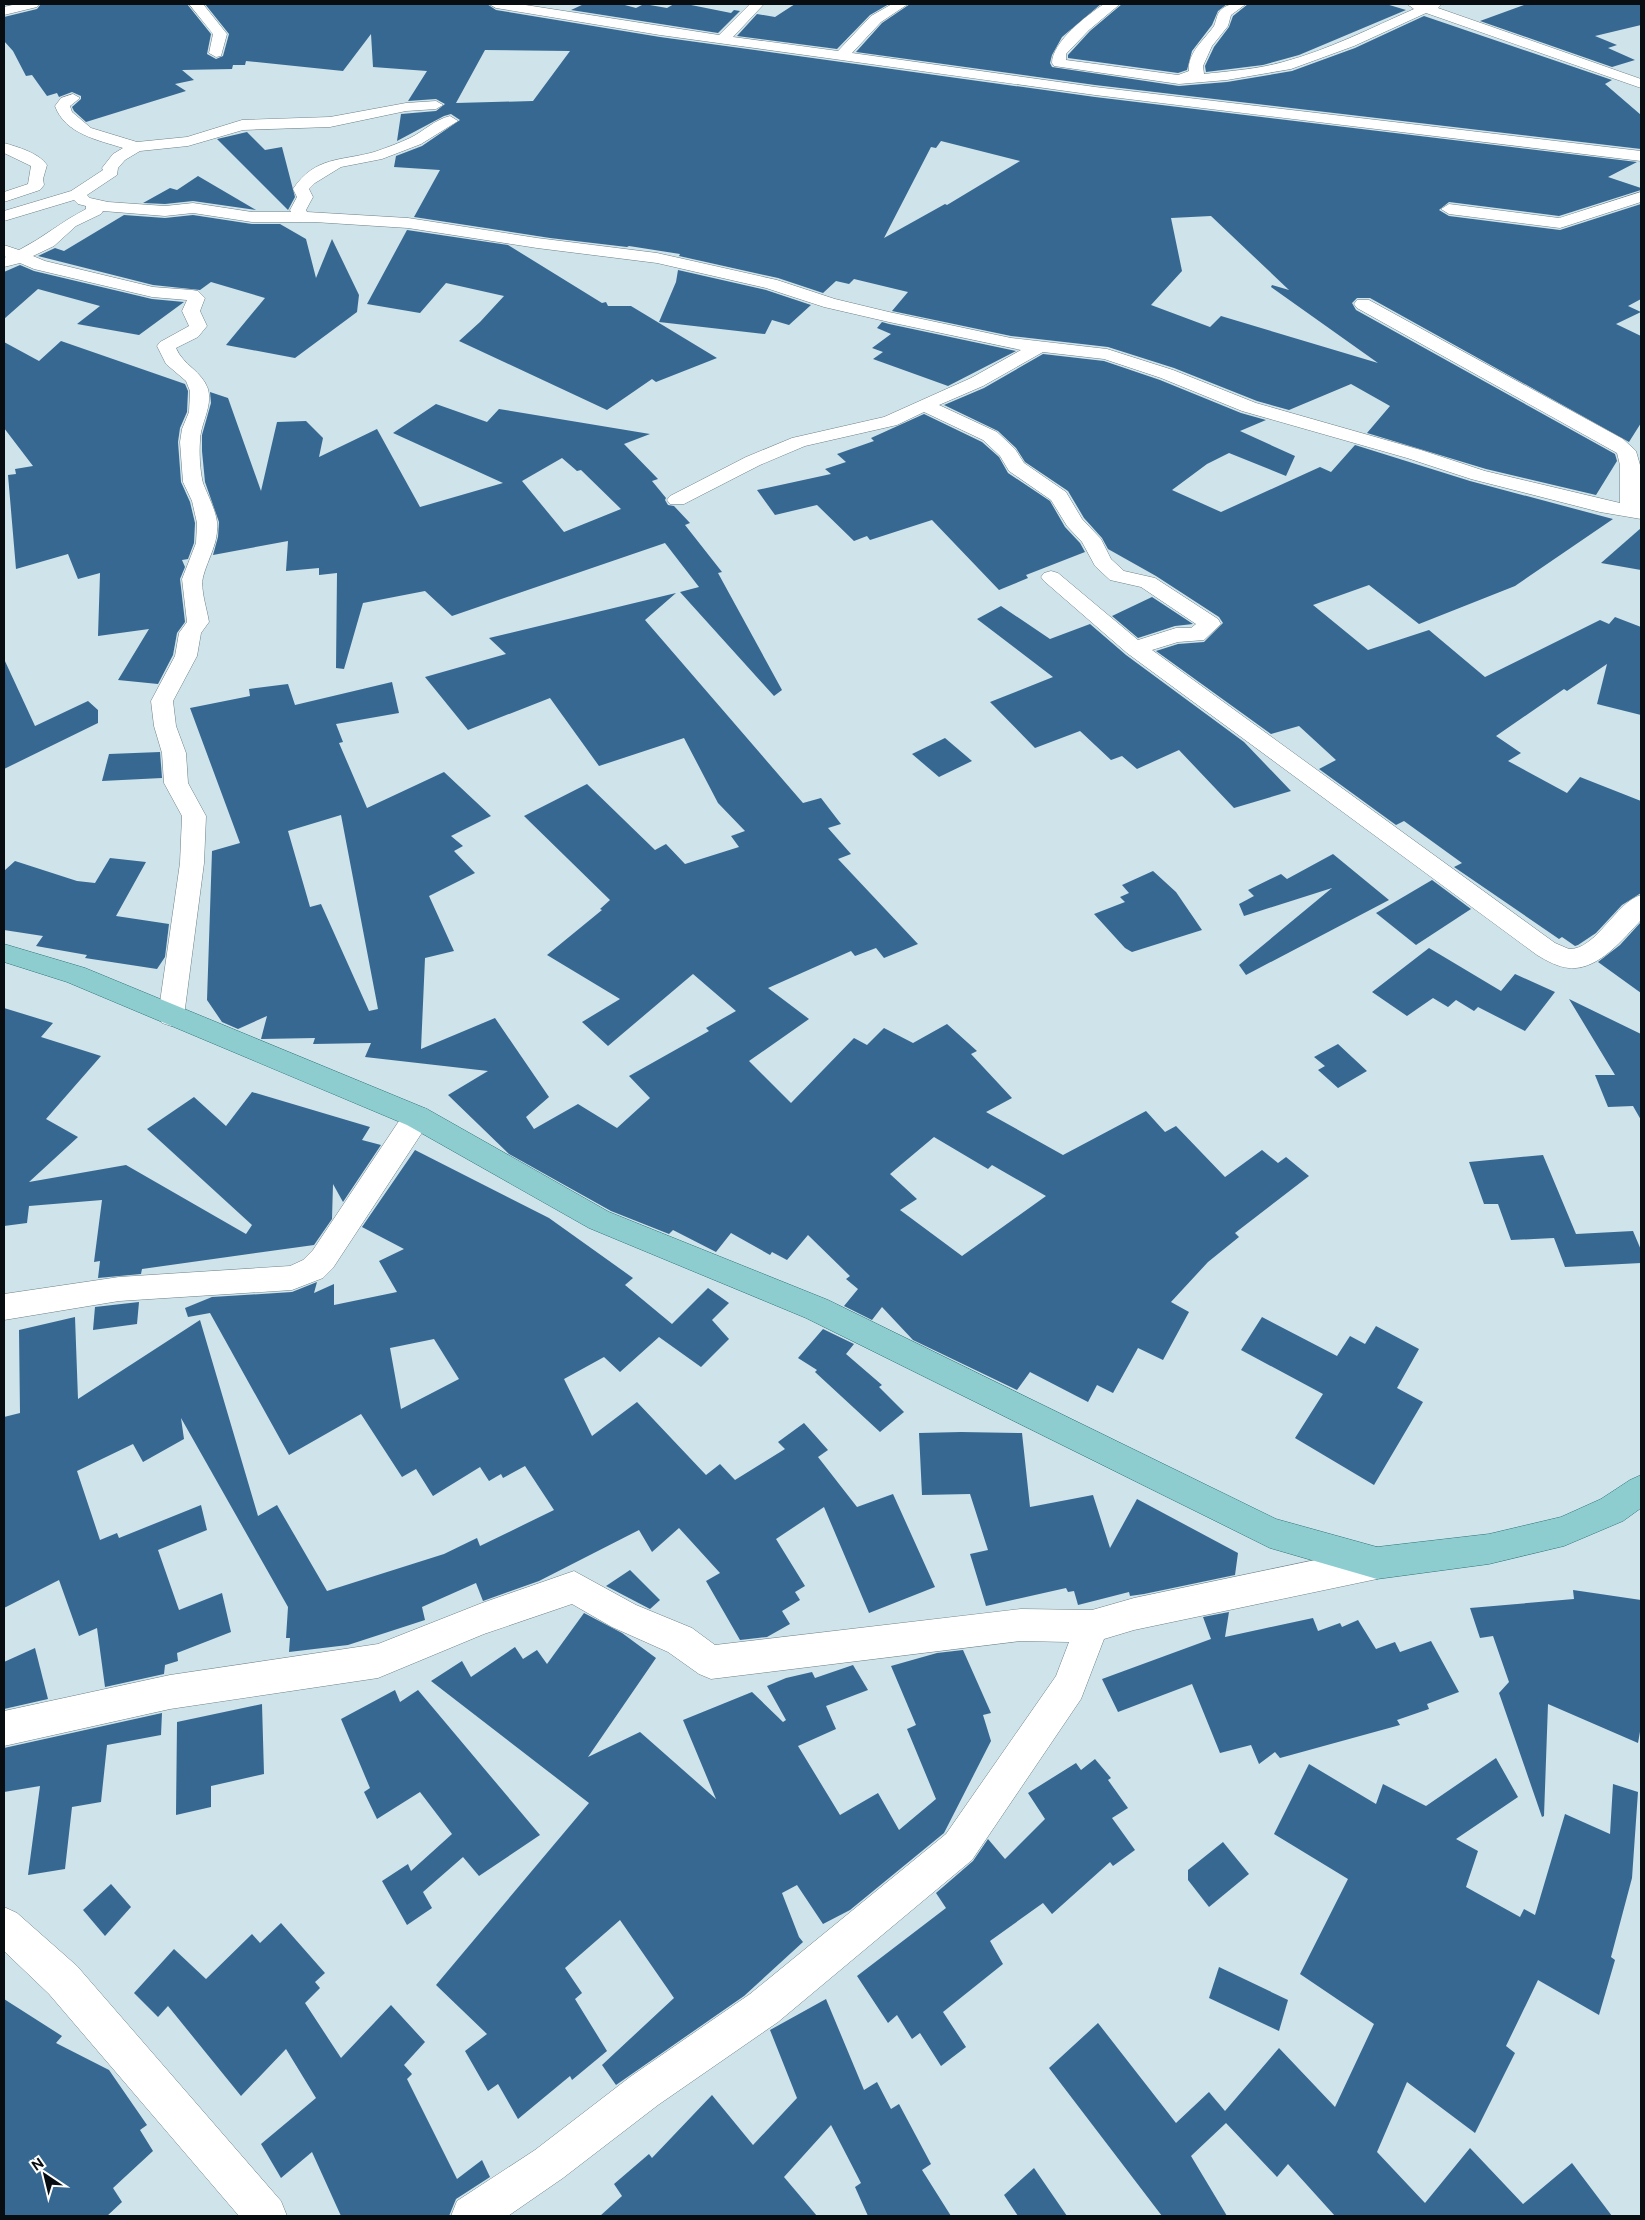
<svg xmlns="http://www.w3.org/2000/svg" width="1645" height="2220" viewBox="0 0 1645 2220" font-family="'Public Sans',sans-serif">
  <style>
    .building { fill: #376892; fill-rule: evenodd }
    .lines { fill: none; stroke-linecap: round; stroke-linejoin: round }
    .minor-casing { stroke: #6e8188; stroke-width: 1 }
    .major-casing { stroke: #2d7479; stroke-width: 1 }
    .minor { fill: #fff; fill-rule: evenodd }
    .major { fill: #8dcdd0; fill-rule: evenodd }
  </style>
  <rect width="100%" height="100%" fill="#cee3ea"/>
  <g class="building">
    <path d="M41,4h146l24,30 -4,20 9,5 7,-3 6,-22 -24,-30h282l9,6 164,27 435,60 542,65 -29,15 33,11v2l-82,26 -110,-14 -10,8 10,6 111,14 81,-26v95l-13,7 13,6 -25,12 25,12v87l-12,19 -259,-144h-13l-5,5 4,7 259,144 2,7 -21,34 -110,-26 -119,-36 23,-27 -39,-22 -62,26 -32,-9 -83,-33 -66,-21 -97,-11 -119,-25 16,-19 -54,-13 -5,5 -13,-3 -13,12 -45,-15 -99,-22 1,-2 -51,-8 -2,1 -77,-9 -136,-21 26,-47 -46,-3 2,-11 26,-10 38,-26 -9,-6 -7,2 -47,25 4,-27 35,-3 9,-7 -9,-5 -28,2 19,-30 -54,-4 -2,-33 -28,37 -97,-10 -1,4h-12l-1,4 -50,1 12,10 -19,4 11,7 -100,31 -12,-11 -2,-4 9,-8v-3l-9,-4 -13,5 -2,-4 -10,3 -15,-21 -6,1 -13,-25 -9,-10v-24l33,-8zM485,50l85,1 -37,50 -77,2zM941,141l79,20 -73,44 -2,-1 -61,34 47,-91 5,1zM1211,216l78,74 -17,-5 -1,2 107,76 -157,-47 -11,11 -59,-22 31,-34 -11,-53z"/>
    <path d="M584,4h37l15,4 8,-4 23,4 7,-4h12l45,9 3,-3 6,1 -22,22 -147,-23z"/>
    <path d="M795,4h94l-19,11 -33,34 -100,-13 20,-22 18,3z"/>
    <path d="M910,4h191l-39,33 -10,18 -2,8 2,4 127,19 48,-4 65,-11 63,-23 69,-32 188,64 -7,4 36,31v34l-546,-64 -239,-33 26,-29z"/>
    <path d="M1122,4h105l-9,7 -6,14 -20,26 -5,19 -9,3 -110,-15v-3l22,-24z"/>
    <path d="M1248,4h138l20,6 -107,45 -36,10 -57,7 -1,-6 9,-19 15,-20 4,-11z"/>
    <path d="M1527,4h114v21l-46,11 22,9 -9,3 27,12 -23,7 -132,-46z"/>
    <path d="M247,132l18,18 17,-3 13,50 -7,13 -71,-71z"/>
    <path d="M198,176l58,34 -63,-9 -28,3 -22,-1 27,-15 7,2z"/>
    <path d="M124,215l41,3 28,-3 59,9h28l26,15 10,39 16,-39 27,56 -2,17 -62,46 -69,-13 39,-47 -54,-16 -11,8 -47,-5 -115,-29 17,-8 9,3z"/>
    <path d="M407,230l101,15 94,58 4,-1 2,4h23l86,52 -61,24 -4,-3 -45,31 -148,-69 21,-19 24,-26 -58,-13 -26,30 -53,-9z"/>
    <path d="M20,265l14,6 118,28 32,3 -45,33 -62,-11 23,-18 -62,-17 -34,30v-47z"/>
    <path d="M678,270l88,20 45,15 -22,20 -17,-5 -7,14 -106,-12 17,-40z"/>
    <path d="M882,322l7,2 127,27 -68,35 -75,-27 10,-7 -11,-4 19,-14 -14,-6z"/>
    <path d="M61,341l124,43 3,7 -1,21 -7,16 -2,14 3,40 9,20 5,21 -1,20 -6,16 -6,1 3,7 -5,12 5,43 -8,11 -4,22 -15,29 -40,-4 31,-51 -51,7 2,-63 -22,6 -10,-25 -52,15 -8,-94 8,-1 -1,-5 18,-3 -29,-38v-86l35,19z"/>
    <path d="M1043,354l61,7 56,19 81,33 25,7 -26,11 55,25 -9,20 -57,-23 -22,11 -35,26 49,22 99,-45 11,5 24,-27 115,36 143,38 -98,67 -96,38 -50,-39 -56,20 55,45 61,-20 56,47 115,-57 9,4 6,-7 26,10v88l-44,-11 10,-40 -40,27 -3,-2 -68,47 25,17 -13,8 59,32 13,-16 61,24v92l-19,12 -26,28 -18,12 -3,1 -13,-9 -3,2 -105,-72 8,-4 -58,-42 -8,4 -77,-56 17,-9 -37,-34 -28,8 -115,-83 22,-7 26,-2 19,-19 -4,-6 -63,-41 -48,-27 -6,-11 -18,-20 -16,-27 -43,-29 -9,-14 -18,-17 -54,-26 40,-17z"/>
    <path d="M210,392l18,6 33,93 16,-69 29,-1 17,17 -4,19 58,-28 43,78 83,-24 -110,-50 43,-29 51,18 12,-13 151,25 -26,10 34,35 -6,2 14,17 -1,2 3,5 6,1 16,17 -5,2 37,47 -4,1 64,117 -8,6 -94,-104 19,-5 -34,-44 -213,73 -27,-25 -62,12 -19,66 -8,-1 1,-95 -18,2v-7l-33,3 2,-30 -75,14 5,-18 1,-15 -14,-40 -3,-31v-16l9,-32zM562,458l15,13 4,-1 40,39 -57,23 -42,-51z"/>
    <path d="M924,414l58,28 17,15 9,16 42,28 15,26 15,16 5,9 -59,23 2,3 -29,12 -67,-70 -62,20 -3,-4 -13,5 -37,-36 -42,10 -18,-25 74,-16 -6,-5 21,-7 -9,-8 37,-13 -3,-3z"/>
    <path d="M1641,528v42l-40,-7z"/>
    <path d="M676,593l-31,27 158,183 18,-5 20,26 -13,4 23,26 -13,5 80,85 -34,14 -8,-10 -21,8 -4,-5 -83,37 41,31 -60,42 42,42 63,-65 13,7 17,-17 29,15 34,-19 30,27 -6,3 41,44 -26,14 77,43 83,-44 19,21 11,-6 49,51 37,-27 16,13 8,-6 23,19 -74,57 4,4 -31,25 -37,40 18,10 -26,48 -25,-12 -25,45 -16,-8 -9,17 -58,-30 -13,18 -104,-50 -31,-33 -10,13 -28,-14 14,-17 -12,-10 4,-3 -42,-41 -21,25 -15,-8 -2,3 -39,-22 -15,19 -43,-22 -4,4 -58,-23 -102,-57 -61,-59 40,-24 -123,-14 6,-14 -58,1 2,-6 -54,1 6,-23 -29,13 -16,-7 -15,-22 5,-149 28,-8 -50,-135 60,-12 -1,-7 39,-5 7,21 97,-23 7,31 -63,11 7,18 -4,1 28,65 77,-36 47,44 -40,20 12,10 -9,5 21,22 -46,23 25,55 -29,7 -4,91 74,-31 54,79 -23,20 8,12 44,-25 39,24 33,-30 -21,-22 80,-45 -3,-3 30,-17 -43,-37 -85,72 -26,-24 38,-23 -73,-44 55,-45 -2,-1 10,-9 -86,-84 63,-32 68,66 11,-6 19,20 54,-17 -8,-11 14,-5 -27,-28 -34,-65 -85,28 -49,-68 -82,32 -43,-53 81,-23 -17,-16zM341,815l37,194 -9,2 -48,-107 -11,3 -22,-76zM934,1137l54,32 4,-4 54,31 -84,60 -62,-46 17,-11 -27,-25z"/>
    <path d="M1152,597l41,27 -18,2 -37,12 -26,-22z"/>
    <path d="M1001,606l49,33 40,-15 36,31 118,87 47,49 -57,17 -55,-58 -42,19 -15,-13 -11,4 -31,-29 -45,17 -45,-46 63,-25 -76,-58z"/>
    <path d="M4,659l31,67 53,-25 10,9v13l-94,46z"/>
    <path d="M945,738l27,23 -33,16 -27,-23z"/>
    <path d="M160,752l2,26 -60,3 7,-27z"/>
    <path d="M1333,854l56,46 -143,75 -7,-10 93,-77 -88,28 -5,-12 15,-8 -6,-6 33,-16 6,5z"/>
    <path d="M110,858l36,4 -30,54 53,8 -4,33 -8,12 -72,-11 2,-3 -51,-9 7,-10 -39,-6v-59l11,-10 62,20 18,2z"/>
    <path d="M1153,871l23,21 26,38 -70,22 -7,-4 -31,-34 31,-12 -5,-5 9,-4 -7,-8z"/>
    <path d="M1432,880l39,29 -55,36 -40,-32z"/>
    <path d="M1641,922v71l-43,-31 22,-17z"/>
    <path d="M1429,948l72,43 14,-17 40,18 -30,39 -47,-24 -4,4 -18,-11 -8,7 -15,-9 -26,18 -35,-24z"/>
    <path d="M1569,999l72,35v86l-8,-14 -25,1 -13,-32h20z"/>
    <path d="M4,1008l49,15 -12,14 60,19 -55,63 32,18 -49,45 97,-17 120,69 6,-9 -105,-96 47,-32 32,29 26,-34 118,35 -8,13 19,5 -38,57 -10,-18 -1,35 -18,26 -172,24 -1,5 -43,4 2,-17 -6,1 8,-62 -73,6 -2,17 -23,3z"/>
    <path d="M1338,1044l29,27 -29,17 -20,-18 7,-4 -11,-9z"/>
    <path d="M415,1150l134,68 84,60 -8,7 47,39 36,-36 21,15 -17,17 17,19 -28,28 -42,-30 -39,35 -16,-15 -40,22 28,57 45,-34 69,73 14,-11 15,16 50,-31 -7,-7 26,-19 24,27 -10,7 39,50 36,-13 42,93 -66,26 -45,-106 -48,32 29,47 -10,6 5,8 -18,11 8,13 -23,13 -27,3 -34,-59 14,-8 -41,-45 -27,24 -13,-22 -100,51 -56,20 -7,-18 -54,24 3,13 -77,25 -59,7 1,-14h-4l2,-31 -107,-189 3,21 -41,23 -10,-18 -56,27 23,69 17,-7 2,5 82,-33 6,25 -49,20 21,60 43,-17 9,39 -54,21 1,8 -13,4 -1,9 -59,13 -8,-59 -18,8 -20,-56 -55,28v-191l16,-4 -1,-83 56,-13 3,82 122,-79 58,196 19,-11 50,86 117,-37 33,-16 3,8 74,-36 -29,-44 -22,12 -2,-4 -12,7 -9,-14 -47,29 -17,-27 -14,8 -41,-63 -72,41 -79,-142 -22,4 -3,-9 27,-11 80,-5 25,-10 -3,11 20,-9v21l63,-13 -18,-31 25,-12 -42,-22zM434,1339l25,40 -58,30 -11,-61z"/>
    <path d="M1543,1155l33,79 57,-3 8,19v13l-76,4 -11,-29 -43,2 -13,-36h-14l-15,-42z"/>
    <path d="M139,1302l-2,22 -44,6 2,-23z"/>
    <path d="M1262,1317l75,39 13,-20 15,8 11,-18 43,23 -22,39 26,14 -49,83 -79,-47 28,-44 -82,-44z"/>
    <path d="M823,1329l31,15 -8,10 36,31 -3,2 25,25 -24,20 -65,-60 2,-2 -19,-12z"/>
    <path d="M961,1432l61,1 8,74 63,-12 17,53 27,-49 101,54 -3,22 -91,19 -14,2 -1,-4 -51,13 -4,-14 -6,1 -2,-4 -80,18 -16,-52 18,-4 -18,-56 -48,1 -3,-62z"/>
    <path d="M630,1570l30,30 -10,9 -44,-23z"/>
    <path d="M1573,1590l68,10v126l-3,17 -90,-39 -4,112 -2,1 -43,-124 10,-11 -16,-46 -13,2 -10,-30 104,-9z"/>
    <path d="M1229,1612l-4,25 88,-19 5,13 22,-8 2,4 16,-7 18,29 19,-7 5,10 31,-11 28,51 -32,12 2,5 -32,11 3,5 -120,33 -5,-6 -16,12 -8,-19 -31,8 -28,-69 -74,28 -16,-33 109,-40 -8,-22z"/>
    <path d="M584,1613l38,20 34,25 -68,99 52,-25 76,67 -33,-79 69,-28 31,30 3,-2 -19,-34 19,-8 26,-6 3,6 38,-13 15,25 -42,16 10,23 -38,17 42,69 38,-22 21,37 37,-31 -29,-70 9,-4 -25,-59 46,-13 26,-3 28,63 -8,2 8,26 -47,92 -94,77 -27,14 -26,-39 -15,8 17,44 4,5 -59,54 -128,89 -14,-20 72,-67 -54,-78 -55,48 17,25 -7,6 32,52 -35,29 -2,-4 -52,43 -20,-35 -10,7 -23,-40 22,-17 -51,-49 153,-182 -158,-122 31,-20 9,16 44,-30 8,12 14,-9 10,14z"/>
    <path d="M35,1648l13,51 -44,10v-47z"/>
    <path d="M395,1690l5,12 18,-12 122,145 -61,41 -16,-19 -40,35 9,16 -25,17 -25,-44 26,-17 3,7 41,-37 -32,-42 -43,27 -13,-27 6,-4 -29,-69z"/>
    <path d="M262,1704l2,70 -53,12v21l-35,8 1,-93z"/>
    <path d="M162,1713l-1,22 -54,10 -6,57 -29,5 -7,62 -37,6 12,-89 -36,6v-44z"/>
    <path d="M1496,1758l22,39 -62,42 22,12 -12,36 54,30 4,-8 11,6 30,-101 45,20 3,-50 25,8 -6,86 -21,79 4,3 -16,55 -61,-35 -32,66 9,7 -40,80 -68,-51 -30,70 48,51 45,-55 53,56 49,-41 40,53h-277l-47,-52 -11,13 -51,-54 -35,33 36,60h-65l-113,-148 49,-45 78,100 33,-31 16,19 54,-63 56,59 39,-83 -74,-50 48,-95 -74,-45 35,-70 67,40 7,-20 43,22z"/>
    <path d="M1095,1759l16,19 -3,2 20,28 -16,10 23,32 -22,16 -3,-4 -58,52 -9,-11 -53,38 13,23 -60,48 23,35 -25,19 -21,-33 -8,6 -15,-24 -9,8 -31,-47 89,-68 -10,-15 37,-32 15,-22 17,20 40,-40 -17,-26 48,-30 5,7z"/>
    <path d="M1223,1842l26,32 -40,33 -21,-27v-10z"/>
    <path d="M111,1884l20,23 -26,29 -22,-26z"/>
    <path d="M281,1923l44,50 -10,9 5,6 -15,15 36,55 50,-53 34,37 -21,23 8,9 -5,5 50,100 25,-19 8,17 -34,22 -7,17h-108l-29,-64 -31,26 -20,-34 55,-46 -30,-49 -45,47 -73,-90 -10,11 -24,-24 40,-44 32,30 46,-45 8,9z"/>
    <path d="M1219,1967l69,33 -9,31 -70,-33z"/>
    <path d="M4,1999l58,37 -6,7 53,27 38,55 -7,5 13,21 -40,37 9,14 -15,14h-103z"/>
    <path d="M826,1999l38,91 13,-8 14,27 8,-5 32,60 -9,6 29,46h-83l-13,-29 6,-4 -30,-58 -47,52 33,39h-217l22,-20 -8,-12 35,-30 3,4 60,-63 41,50 44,-47 -27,-68z"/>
    <path d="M1034,2168l33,48h-49l-14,-21z"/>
  </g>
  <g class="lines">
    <g class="minor-casing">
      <g id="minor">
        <path d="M17,4h22l-2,3 -33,8v-8z"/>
        <path d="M189,4h14l24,30 -6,22 -5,1 -7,-4 4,-19z"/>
        <path d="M489,4h30l200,31 31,-31h14l-31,33 105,14 33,-35 21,-12h16l-27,18 -29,31 243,34 546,64v10l-546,-66 -435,-60 -164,-27z"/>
        <path d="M1104,4h16l-31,26 -23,24v6l112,15 11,-4c-2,-18 16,-32 25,-45 3,-6 2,-13 9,-18 7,-5 14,-4 23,-4l-15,11 -3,11 -16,20 -9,20 1,8c26,-3 54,-5 79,-12 45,-12 88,-34 131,-53l-7,-5h35l-4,4 203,71v9l-215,-75 -72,33 -63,23 -64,11 -48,4 -125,-18 -2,-3c0,-21 35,-48 52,-59z"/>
        <path d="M73,94l7,4 -10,8 2,6 19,16 46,14 50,-5 55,-17 88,-3 76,-14 30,-2 7,4 -7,4 -30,2 -76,16 -87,3 -55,16 -48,5 -15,9 -7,8 -1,7 -30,20 3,3 18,4 57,4 28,-3 59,9h39l-1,-2 7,-13 -4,-8c22,-33 49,-28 81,-37 12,-4 25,-9 36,-14 14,-7 24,-18 40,-22l8,5 -37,23 -39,15 -41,8 -26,16 -6,6 4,8 -7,13 1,2 101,6 129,20 120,15 120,27 58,19 54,13 122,26 96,11 66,21 83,33 165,47 64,21 135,32v-38l-3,-12 -260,-145 -3,-4 3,-4h12l254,139 13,12 4,14 1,54 -41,-7 -129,-33 -64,-21 -165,-47 -81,-33 -57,-19 -61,-7 -60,34 -44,19 58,27 18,17 9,14 42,29 16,27 19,20 10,20 13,12 31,7 63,41 3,5 -17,16 -26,2 -26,8 403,293 14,6c27,1 47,-47 72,-54v25c-17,18 -43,51 -72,48 -11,-1 -22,-7 -32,-13l-410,-302 -83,-72 -3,-4 3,-4 7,-2 7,2 80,67 38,-12h15l5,-4 -55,-37 -31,-7 -15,-14 -13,-24 -15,-16 -16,-26 -42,-29 -9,-15 -17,-16 -59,-28 -27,13 -92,21 -45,19 -76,39h-14l-3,-4 3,-4 76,-39 46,-19 92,-21 87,-39 50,-28 -132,-28 -65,-15 -58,-19 -109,-25 -120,-15 -129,-20 -94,-6h-62l-59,-9 -28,3 -62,-5 -2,3 -25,12 -22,20 -21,10 12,5 108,26 39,3 6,1 7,7 -5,13 7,15 -9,11 -22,11c7,17 26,23 32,41 5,18 -8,35 -8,52 -1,12 0,30 3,42 5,13 12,25 14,39 2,21 -9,36 -14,55 -3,12 4,32 6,45l-8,11 -4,23 -24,45 3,25 10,27 2,30 18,33 -2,47 -20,153 -4,7 -9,3 -9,-3 -4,-7 22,-153 2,-47 -18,-33 -2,-30 -8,-27 -3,-25 24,-45 4,-23 8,-11 -5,-43 14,-36 1,-20 -5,-22 -9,-19 -3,-40 2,-13 7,-17 1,-21 -4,-10 -20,-17 -9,-18 3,-4 29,-16 -7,-15 5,-11 -35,-3 -118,-28 -14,-6 -16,4v-9l2,-1 -2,-1v-11l15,5c24,-12 43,-29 67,-41v-3l-8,-2 -4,-4 -70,21v-10l67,-20 32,-21 -1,-2 11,-14 10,-6c-25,-8 -58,-14 -68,-42l6,-8z"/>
        <path d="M4,143c14,4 35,10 43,22l-4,14 1,6 -4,5 -36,12v-10l24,-8 3,-18 -27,-13z"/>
        <path d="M1641,192v10l-81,26 -111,-14 -8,-5 8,-5 110,14z"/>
        <path d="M417,1106l10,3 4,8 -4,8 -94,143 -10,10 -31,12 -173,11 -115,19v-26l115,-17 171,-11 13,-6 10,-10 94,-141z"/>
        <path d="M1377,1547l12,5 5,11 -5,11 -12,5 -243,51 -30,9 -23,60 -109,161 -194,162 -120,83 -95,73 -55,38h-57l6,-15 78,-51 95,-73 120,-83 196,-160 110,-158 13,-34 -48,-1 -310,38 -12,-5 -31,-22 -56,-25 -40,-23 -88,30 -106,44 -208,31 -166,37v-35l166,-36 208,-31 104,-41 92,-32 62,34 56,23 23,17 306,-36 71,1 42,-12z"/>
        <path d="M4,1907l13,6 60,53 204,235 6,15h-48l-190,-222 -45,-43z"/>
      </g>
    </g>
    <g class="major-casing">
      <path id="major" d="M4,944l81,24 342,141 182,103 219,88 448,219 101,28 112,-13 72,-17 40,-18 29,-19 11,-5v33l-18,13 -59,25 -75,18 -112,15 -107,-31 -464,-230 -217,-90 -182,-103 -340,-143 -63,-20z"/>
    </g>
    <use href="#minor" class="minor"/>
    <use href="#major" class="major"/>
  </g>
  <rect width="1645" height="2220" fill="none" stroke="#070d10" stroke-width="10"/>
  <g transform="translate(45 2175) rotate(325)" stroke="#ffffff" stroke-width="4" paint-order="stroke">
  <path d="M0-4L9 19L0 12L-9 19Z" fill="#070d10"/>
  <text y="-8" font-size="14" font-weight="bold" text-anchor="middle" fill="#070d10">N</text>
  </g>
</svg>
